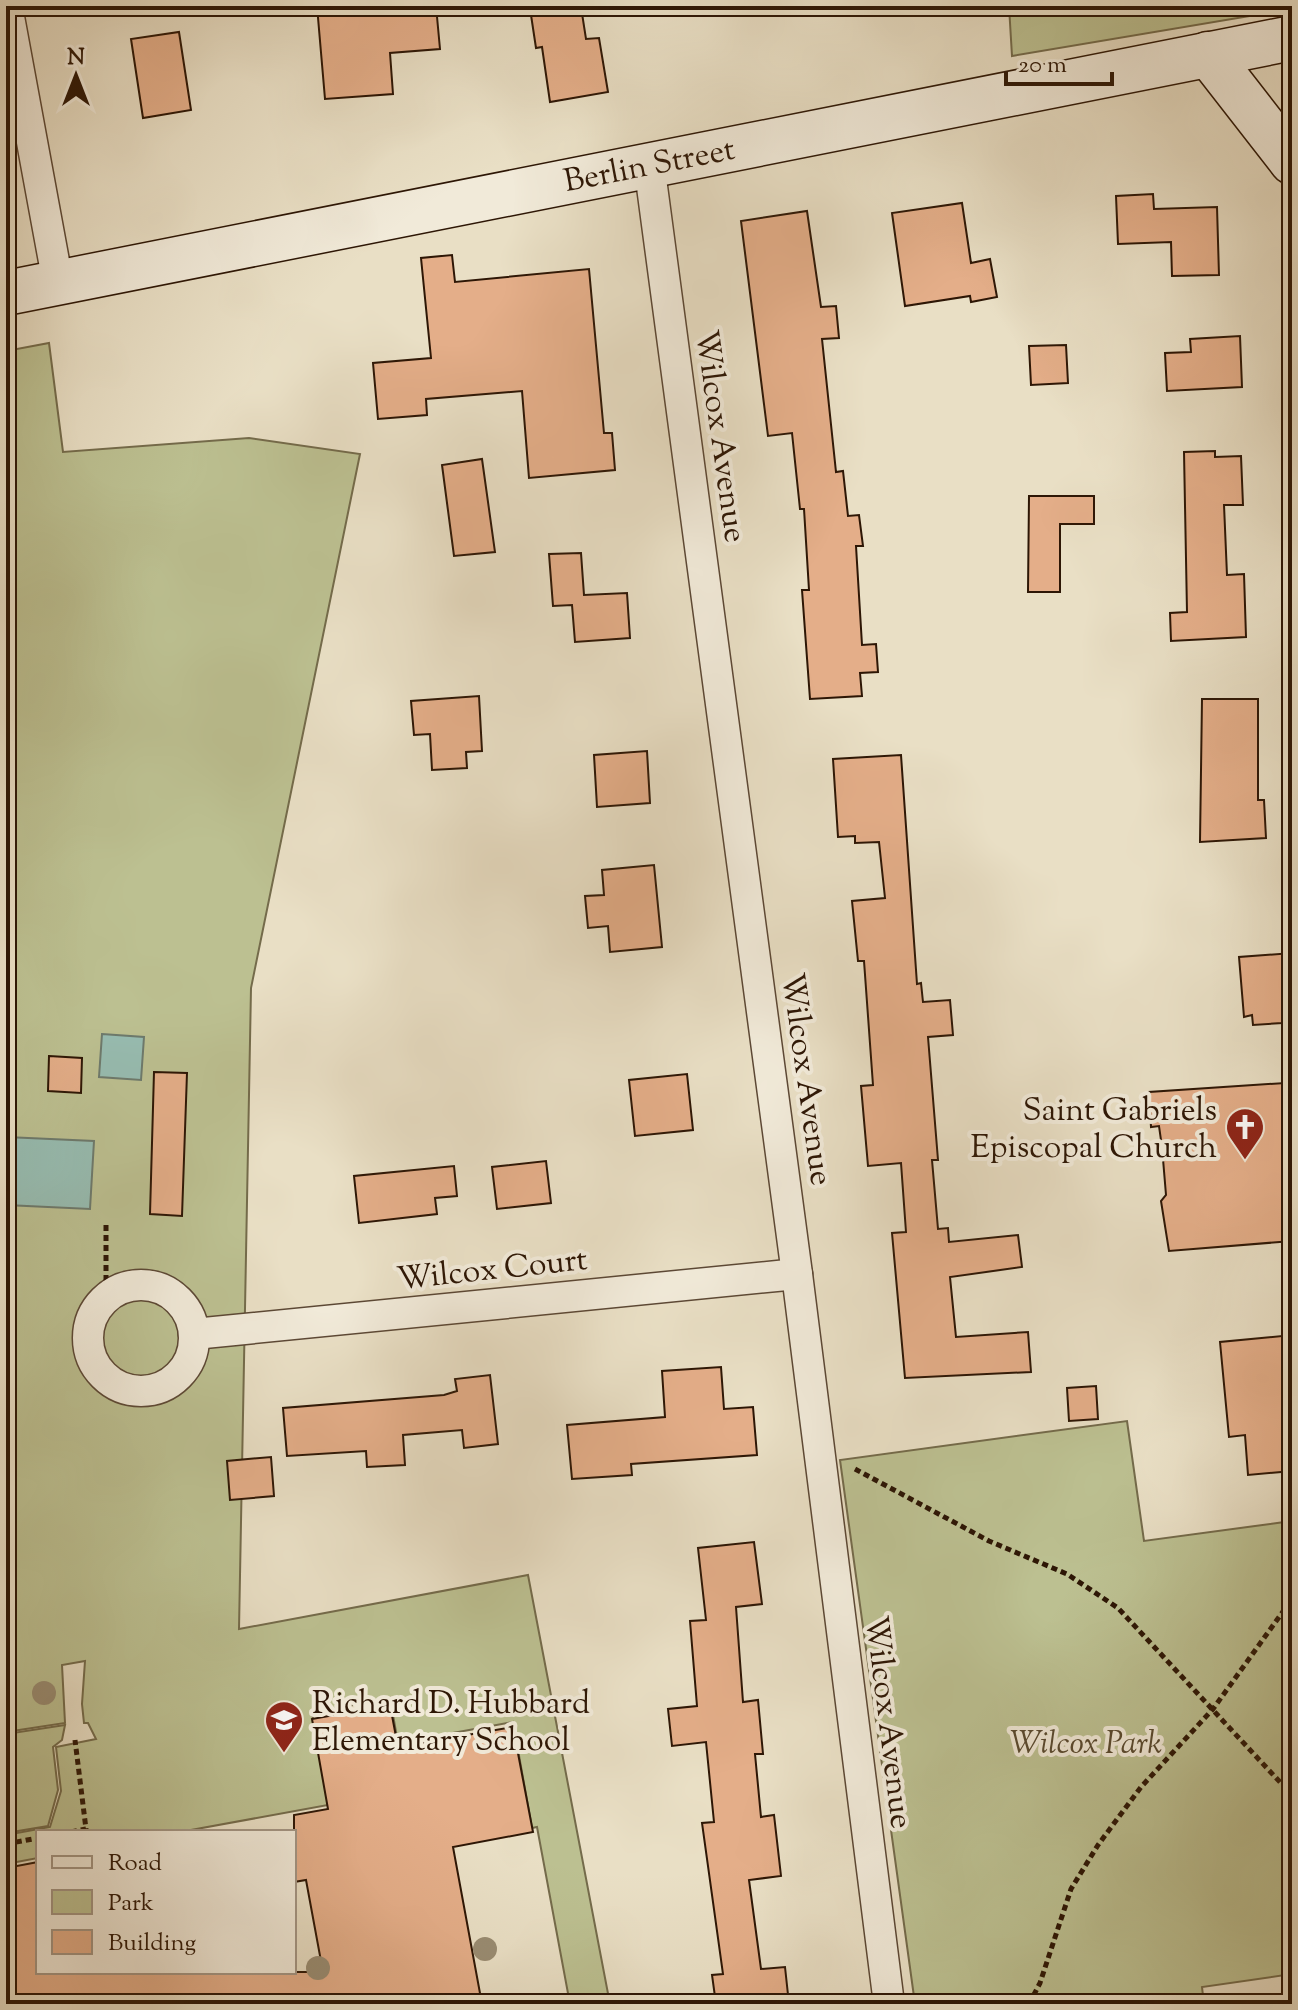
<svg xmlns="http://www.w3.org/2000/svg" width="1298" height="2010" viewBox="0 0 1298 2010" font-family="'Sorts Mill Goudy',serif">
  <style>
    .green { fill: #bcc091; stroke: #746b4b; stroke-width: 2 }
    .water { fill: #97bdb2; stroke: #6d7a6d; stroke-width: 2 }
    .building { fill: #e4ae89; stroke: #2d1605; stroke-width: 2 }
    .lines { fill: none; stroke-linecap: round; stroke-linejoin: round }
    .street-casing { stroke: #5c4835; stroke-width: 33 }
    .secondary-casing { stroke: #2d1605; stroke-width: 47 }
    .path { stroke: #2d1605; stroke-width: 5; stroke-dasharray: 6 4; stroke-linecap: butt }
    .street { stroke: #f1ead9; stroke-width: 30 }
    .secondary { stroke: #f1ead9; stroke-width: 44 }
    .tree { fill: #998c72 }
    .labels { text-anchor: middle; stroke-width: 8; stroke-linejoin: round; paint-order: stroke }
    .street-label { font-size: 32px; fill: #2d1605; stroke: #f1ead9 }
    .poi-label { font-size: 32px; fill: #2d1605; stroke: #f1ead9; text-anchor: end }
    .park-label { font-size: 32px; font-style: italic; fill: #58492f; stroke: #f1ead9 }
  </style>
  <rect width="100%" height="100%" fill="#e9dfc5"/>
  <filter id="stains"><feTurbulence type="fractalNoise" baseFrequency=".0025" numOctaves="4"/><feColorMatrix values="0 0 0 0 .2 0 0 0 0 .09 0 0 0 0 .02 0 0 0 .5 -.17"/></filter>
  <radialGradient id="worn" r=".72"><stop offset=".6" stop-color="#630" stop-opacity="0"/><stop offset="1" stop-color="#630" stop-opacity=".3"/></radialGradient>
  <g class="green">
    <path d="M1009,6h283v3l-280,47z"/>
    <path d="M49,343l14,109 186,-14 111,16 -109,534 -12,641 289,-54 82,429h-40l-33,-177 -5,1 -19,-106 -115,21 -8,-45 -78,15 16,92 -148,27h-142v26l-32,6v-29l44,-8 11,-36 -5,-44 40,-8 -8,-16h-4l-2,-19 3,-43 -23,4 3,58 -59,9v-1381z"/>
    <path d="M1127,1421l17,120 148,-20v453l-90,13 2,17h-289l-75,-544z"/>
    <path d="M65,1725l-3,15 -9,7 5,43 -10,36 -42,7v-99z"/>
  </g>
  <g class="water">
    <path d="M102,1034l42,3 -3,43 -42,-3z"/>
    <path d="M6,1137l88,4 -4,68 -84,-4z"/>
  </g>
  <g class="building">
    <path d="M317,6h119l4,43 -50,4 3,41 -68,5z"/>
    <path d="M581,7l5,32 13,-1 9,54 -58,10 -8,-55 -6,1 -5,-33z"/>
    <path d="M179,32l12,78 -48,8 -12,-79z"/>
    <path d="M1153,194l1,15 63,-2 2,68 -47,1 -1,-34 -53,2 -2,-48z"/>
    <path d="M962,203l9,60 19,-4 7,38 -26,5 -1,-6 -65,10 -13,-93z"/>
    <path d="M807,211l14,96 15,-1 3,32 -17,1 14,133 7,-1 5,45 11,-1 4,31h-7l6,99 14,-1 2,28 -18,1 2,23 -52,3 -8,-109h7l-5,-81h-4l-8,-76 -24,3 -27,-215z"/>
    <path d="M452,255l3,27 134,-13 15,164h8l3,37 -86,8 -7,-87 -96,8 1,16 -49,4 -5,-56 58,-5 -10,-100z"/>
    <path d="M1240,336l2,51 -75,4 -2,-38 26,-1 -1,-13z"/>
    <path d="M1066,345l2,38 -37,2 -2,-39z"/>
    <path d="M1215,451v6l26,-1 2,49h-19l3,70 17,-1 2,63 -75,4 -1,-28 17,-1 -3,-160z"/>
    <path d="M482,459l13,93 -41,4 -12,-91z"/>
    <path d="M1029,496h65v28h-34v68h-32z"/>
    <path d="M581,553l3,42 43,-2 3,45 -55,4 -3,-37 -19,1 -4,-52z"/>
    <path d="M479,696l3,55 -16,1 1,16 -35,2 -2,-36 -16,1 -3,-34z"/>
    <path d="M1202,699h56v101h6l2,38 -66,4z"/>
    <path d="M647,751l3,52 -53,4 -3,-52z"/>
    <path d="M901,755l16,229 4,-1 2,19 27,-2 3,35 -25,2 10,123h-6l6,69 10,-1 1,14 69,-7 4,32 -72,10 6,60 72,-5 3,40 -126,6 -13,-145 14,-1 -5,-69 -33,3 -7,-80 12,-1 -9,-124h-6l-6,-60 33,-3 -6,-56 -24,1v-7l-17,1 -5,-78z"/>
    <path d="M654,865l8,82 -52,5 -2,-26 -20,2 -3,-32 19,-1 -2,-25z"/>
    <path d="M1292,953v59l-10,1v10l-29,2 -1,-10 -8,2 -5,-60z"/>
    <path d="M49,1056l33,2 -1,35 -33,-2z"/>
    <path d="M154,1072l33,1 -5,143 -32,-2z"/>
    <path d="M687,1074l6,56 -58,6 -6,-56z"/>
    <path d="M1285,1083l7,158 -123,10 -8,-50 5,-6 -4,-48 -3,-21 -8,1 -2,-35z"/>
    <path d="M546,1161l5,42 -54,6 -5,-42z"/>
    <path d="M454,1166l3,30 -22,2 2,16 -78,9 -5,-47z"/>
    <path d="M1292,1335v136l-44,4 -3,-40 -16,2 -9,-95z"/>
    <path d="M721,1367l3,42 29,-2 4,48 -126,9 1,11 -60,4 -5,-54 98,-8 -3,-46z"/>
    <path d="M490,1375l8,69 -34,4 -2,-18 -59,5 2,30 -38,2 -1,-16 -79,5 -4,-48 161,-13 13,-4 -2,-12z"/>
    <path d="M1096,1386l2,33 -29,2 -2,-33z"/>
    <path d="M271,1457l3,39 -44,4 -3,-39z"/>
    <path d="M754,1542l8,62 -26,3 7,95 15,-2 5,54h-8l6,63 13,-2 7,61 -32,4 12,89 24,-2 4,37h-73l-4,-29 11,-1 -21,-151 12,-1 -8,-80 -34,4 -4,-37 29,-3 -7,-85 16,-1 -8,-72z"/>
    <path d="M390,1705l8,42 115,-20 20,105 -80,15 29,157h-476v-136l32,-6v110h285l-17,-92 -12,2v-67l34,-6 -16,-90z"/>
  </g>
  <g class="lines">
    <g class="street-casing">
      <g id="street">
        <path d="M7,6l51,277"/>
        <path d="M649,164l148,1110 92,730"/>
        <circle cx="141" cy="1338" r="53"/>
        <path d="M194,1334l603,-60"/>
      </g>
    </g>
    <g class="secondary-casing">
      <g id="secondary">
        <path d="M1208,54l84,108"/>
        <path d="M6,293l1286,-255"/>
      </g>
    </g>
    <g class="path">
      <path d="M106,1225v72"/>
      <path d="M855,1469l134,72 78,33 51,34 174,187"/>
      <path d="M71,1832l15,-3 -11,-89"/>
      <path d="M6,1844l32,-6"/>
      <path d="M1029,2004l11,-21 31,-94 27,-44 43,-58 72,-78 79,-110"/>
    </g>
    <use href="#street" class="street"/>
    <use href="#secondary" class="secondary"/>
  </g>
  <g class="tree">
    <circle cx="44" cy="1693" r="12"/>
    <circle cx="485" cy="1949" r="12"/>
    <circle cx="318" cy="1968" r="12"/>
  </g>
  <defs>
    <g id="church-pin" transform="scale(2)"><path d="M0 17L-7.5 6A9.5 9.5 0 1 1 7.5 6Z" fill="#8f2418" stroke="#f1ead9"/><path d="M-1.2-6h2.4v3.5h3.3v2.4h-3.3V6h-2.4V-.1h-3.3v-2.4h3.3Z" fill="#fff"/></g>
    <g id="school-pin" transform="scale(2)"><path d="M0 17L-7.5 6A9.5 9.5 0 1 1 7.5 6Z" fill="#8f2418" stroke="#f1ead9"/><path d="M0-5L7-2L0 1L-7-2ZM-4 1L0 2.5L4 1V4Q0 6-4 4Z" fill="#fff"/></g>
  </defs>
  <g fill-rule="evenodd">
    <use href="#church-pin" x="1245" y="1127"/>
    <use href="#school-pin" x="284" y="1720"/>
  </g>
  <g class="labels">
    <g class="street-label">
      <text transform="translate(649 164) rotate(-11)" y="11">Berlin Street</text>
      <text transform="translate(722 436) rotate(82)" y="11">Wilcox Avenue</text>
      <text transform="translate(808 1079) rotate(82)" y="11">Wilcox Avenue</text>
      <text transform="translate(492 1268) rotate(-6)" y="11">Wilcox Court</text>
      <text transform="translate(890 1722) rotate(83)" y="11">Wilcox Avenue</text>
    </g>
    <g class="poi-label">
      <text x="1217" y="1120">Saint Gabriels<tspan x="1217" dy="37">Episcopal Church</tspan></text>
      <text x="312" y="1713" text-anchor="start">Richard D. Hubbard<tspan x="312" dy="37">Elementary School</tspan></text>
    </g>
    <g class="park-label">
      <text x="1086" y="1753">Wilcox Park</text>
    </g>
  </g>
  <rect width="1298" height="2010" fill="none" stroke="#e9dfc5" stroke-width="32"/>
  <rect x="8" y="8" width="1282" height="1994" fill="none" stroke="#2d1605" stroke-width="4"/>
  <rect x="16" y="16" width="1266" height="1978" fill="none" stroke="#2d1605" stroke-width="2"/>
  <rect x="36" y="1830" width="260" height="144" fill="#f1ead9" stroke="#a39584" stroke-width="2"/>
  <rect x="52" y="1856" width="40" height="12" fill="#f1ead9" stroke="#a39584" stroke-width="2"/>
  <text x="108" y="1870" font-size="24" fill="#2d1605">Road</text>
  <rect x="52" y="1890" width="40" height="24" fill="#bcc091" stroke="#a39584" stroke-width="2"/>
  <text x="108" y="1910" font-size="24" fill="#2d1605">Park</text>
  <rect x="52" y="1930" width="40" height="24" fill="#e4ae89" stroke="#a39584" stroke-width="2"/>
  <text x="108" y="1950" font-size="24" fill="#2d1605">Building</text>
  <g transform="translate(76 76)" stroke="#f1ead9" stroke-width="6" paint-order="stroke">
  <path d="M0-6L14 30L0 20L-14 30Z" fill="#2d1605"/>
  <text y="-12" font-size="22" font-weight="bold" text-anchor="middle" fill="#2d1605">N</text>
  </g>
  <path d="M1006 72v12h106v-12" fill="none" stroke="#2d1605" stroke-width="4"/>
  <text x="1018" y="72" font-size="24" fill="#2d1605" stroke="#f1ead9" stroke-width="6" paint-order="stroke">20 m</text>
  <rect width="100%" height="100%" filter="url(#stains)"/>
  <rect width="100%" height="100%" fill="url(#worn)"/>
</svg>
